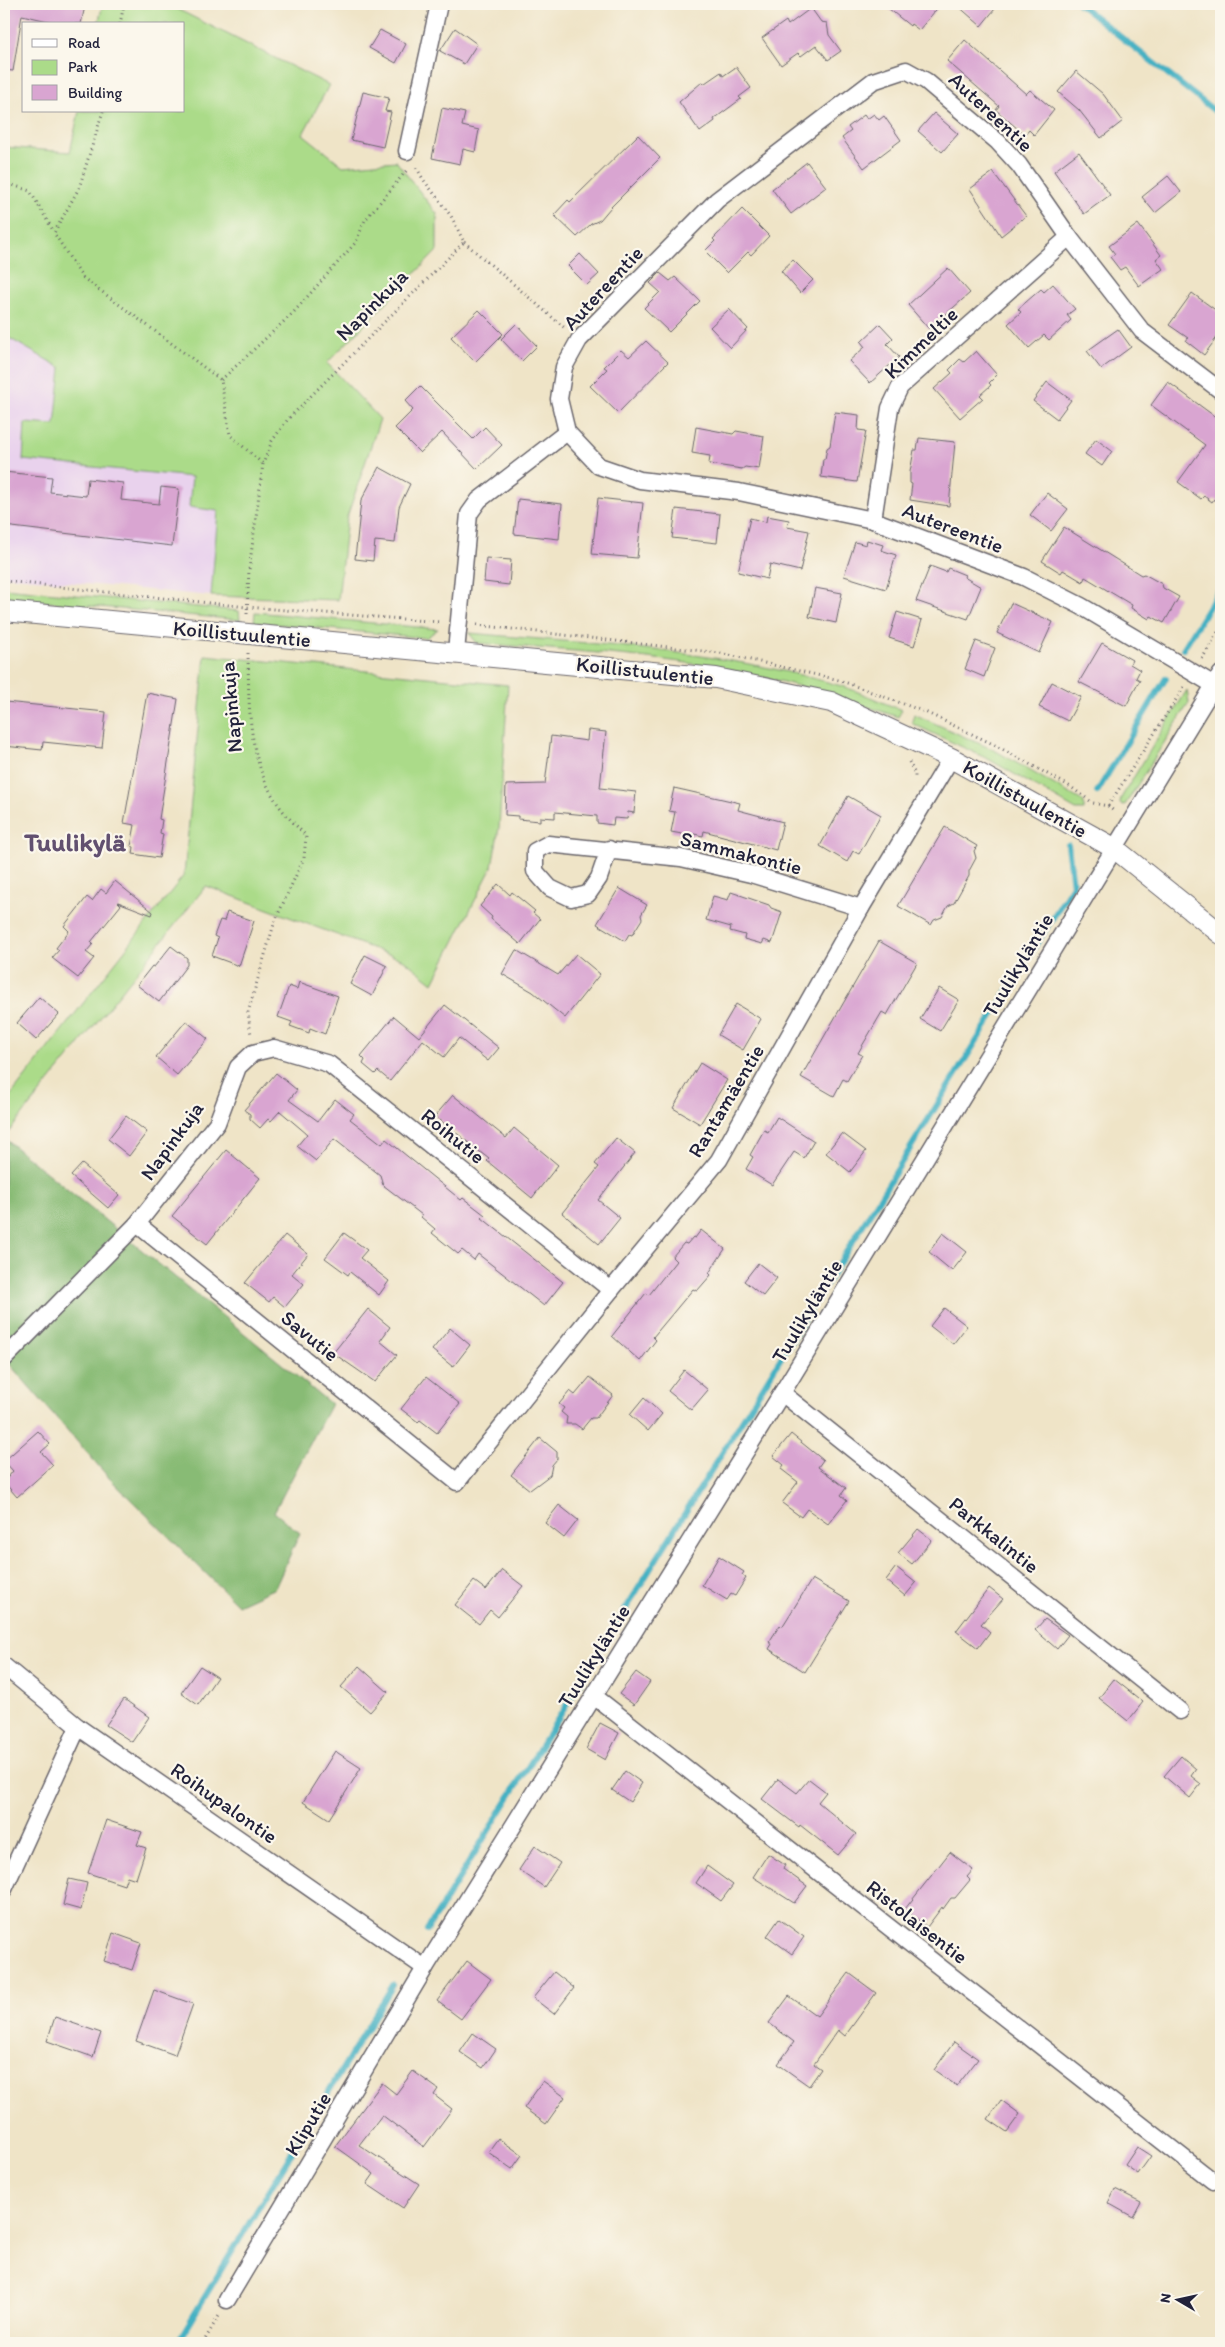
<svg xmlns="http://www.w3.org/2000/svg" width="1225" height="2347" viewBox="0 0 1225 2347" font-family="Itim,sans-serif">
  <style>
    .built { fill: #e9d2ed }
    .green { fill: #abdb89; stroke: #667e62 }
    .forest { fill: #88bb75; stroke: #556e58 }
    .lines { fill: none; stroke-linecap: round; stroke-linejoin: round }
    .stream { stroke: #45b1c3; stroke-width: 6 }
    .building { fill: #d9a5d1 }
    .minor-casing { stroke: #6a666c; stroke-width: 19 }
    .tertiary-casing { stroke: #6a666c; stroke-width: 22 }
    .path { stroke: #6a666c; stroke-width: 3; stroke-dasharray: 1 4; stroke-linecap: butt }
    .minor { stroke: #fff; stroke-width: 16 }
    .tertiary { stroke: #fff; stroke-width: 20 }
    .labels { text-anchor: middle; stroke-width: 4.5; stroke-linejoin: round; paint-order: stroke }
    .street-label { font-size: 21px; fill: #22223b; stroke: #fbf7ec }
    .district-label { font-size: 26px; font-weight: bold; fill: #625070; stroke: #fbf7ec }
  </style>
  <rect width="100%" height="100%" fill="#fbf7ec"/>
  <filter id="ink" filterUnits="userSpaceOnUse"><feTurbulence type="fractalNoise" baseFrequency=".02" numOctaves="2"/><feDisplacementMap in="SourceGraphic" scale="10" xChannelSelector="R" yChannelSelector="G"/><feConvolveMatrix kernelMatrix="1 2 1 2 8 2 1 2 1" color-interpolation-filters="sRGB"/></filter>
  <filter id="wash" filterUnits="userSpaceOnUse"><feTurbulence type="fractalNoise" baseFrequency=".0096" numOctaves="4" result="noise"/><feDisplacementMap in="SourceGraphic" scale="20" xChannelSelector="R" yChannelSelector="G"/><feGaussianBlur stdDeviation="1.12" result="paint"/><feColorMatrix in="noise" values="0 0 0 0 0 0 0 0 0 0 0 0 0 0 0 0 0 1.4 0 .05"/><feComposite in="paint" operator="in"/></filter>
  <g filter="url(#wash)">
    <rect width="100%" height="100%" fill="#efe4c7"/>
    <path class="built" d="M4,337l5,1 109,63 103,75 -10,120 -207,-20z"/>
    <g class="green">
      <path d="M103,4h64l162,81 -26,49 40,32 53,-5 41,53v37l-110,112 53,56 -33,98 -9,83 -127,-4 7,-85 -29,-4 3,-30 -169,-17 2,-37 30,2 6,-57 -52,-30 -5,-1v-190l66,5 9,-41h105v-87h-86z"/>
      <path d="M4,588l235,23 1,9 -236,-22z"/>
      <path d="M255,612l183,17 -12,9 -172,-16z"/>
      <path d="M469,633c124,11 249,17 369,52 21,6 42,17 64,25l-4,7c-50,-17 -101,-33 -153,-44 -87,-18 -179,-22 -268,-30z"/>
      <path d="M205,655l303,30 -9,143 -7,39 -59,116 -29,-23 -198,-74 -202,252v-34l180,-229z"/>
      <path d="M1187,690l2,13 -64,102 -5,-1 1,-6z"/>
      <path d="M914,714l82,37 88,51v8h-8l-86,-50 -77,-36 -1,-3z"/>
    </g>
    <path class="forest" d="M4,1138l327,266 -57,108 26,21 -25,55 -37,17 -128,-126 -106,-121z"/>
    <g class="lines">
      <g class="stream">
        <path d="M1079,4l142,112"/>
        <path d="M1183,649l38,-62"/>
        <path d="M1097,792l69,-114"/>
        <path d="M604,1644l469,-759 -5,-40"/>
        <path d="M427,1930l163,-263"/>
        <path d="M177,2343l216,-358"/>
      </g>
    </g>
    <g id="blocks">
      <g class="building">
        <path d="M4,4h69l12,2 -4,18h-20l-39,-9 -9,56 -9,-1z"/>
        <path d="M883,4h58l-22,26 -8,-6 -1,2z"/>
        <path d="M956,4h43l-18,22z"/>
        <path d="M811,8l10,14 6,1 2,12 12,16 -13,9 -12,-15 -15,11 -3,-3 -17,12 -19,-27 24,-17 2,4z"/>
        <path d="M455,28l22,16 -13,20 -24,-13z"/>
        <path d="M380,30l26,14 -10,19 -27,-15z"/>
        <path d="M965,40l61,54 4,-4 24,20 -20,25 -5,-5 -4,5 -29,-25 3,-4 -52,-45z"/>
        <path d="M736,67l15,21 -12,9 2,2 -27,20 1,2 -15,11 -21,-30 23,-20 3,1 16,-11 2,4z"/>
        <path d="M1076,71l27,23 20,27 -22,17 -22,-28 -21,-18z"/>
        <path d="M363,92l26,6 -4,13 6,1 -8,35 -32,-7z"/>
        <path d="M442,108l23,5 -3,13 17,4 -4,22 -12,-3 -3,15 -28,-6z"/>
        <path d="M934,113l24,21 -16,18 -24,-21z"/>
        <path d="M874,114l5,6 5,-4 17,24 -37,28 -22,-30 9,-7 -3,-4 16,-12 3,4z"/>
        <path d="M638,135l22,23 -49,49 -11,13 -9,4 -14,13 -23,-22 14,-15 2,2z"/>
        <path d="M1079,152l31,43 -26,19 -30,-43z"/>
        <path d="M807,162l19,25 -35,27 -19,-25z"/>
        <path d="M993,172l33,44 -25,20 -31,-47z"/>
        <path d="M1168,176l13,16 -26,21 -13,-16z"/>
        <path d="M742,209l27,27 -18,19 -3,-3 -21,21 -22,-22 10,-10 -2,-2z"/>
        <path d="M1138,224l23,31 -5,4 7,10 -24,17 -14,-19 -5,3 -10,-13 5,-3 -6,-8z"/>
        <path d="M580,254l19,20 -12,11 -19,-19z"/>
        <path d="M793,260l20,20 -13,13 -19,-22z"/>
        <path d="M948,268l22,25 -41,36 -21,-24z"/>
        <path d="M660,273l10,8 5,-4 25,24 -31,31 -25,-24 16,-16 -10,-9z"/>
        <path d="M1053,284l22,25 -8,6 4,5 -22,20 -5,-5 -15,13 -21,-24 13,-12 -3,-3 23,-20 3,3z"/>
        <path d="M1192,293l29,21v18l-17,23 -18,-14 2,-3 -19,-13z"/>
        <path d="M729,309l19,20 -18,19 -20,-21z"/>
        <path d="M479,310l24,24 -28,28 -24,-25z"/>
        <path d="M516,324l21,22 -15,15 -21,-22z"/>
        <path d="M880,324l13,14 -6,6 12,13 -29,26 -21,-22 16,-14 -4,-5z"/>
        <path d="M1118,329l13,18 -30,22 -14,-18z"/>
        <path d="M646,341l22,21 -50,51 -28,-27 17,-17 -3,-2 17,-17 8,7z"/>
        <path d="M976,351l21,24 -8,8 2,2 -11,10 3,3 -23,20 -26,-29 18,-16 -3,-3 11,-11 4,3z"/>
        <path d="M1047,382l24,18 -14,19 -24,-18z"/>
        <path d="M1168,382l53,39v83l-7,-5 -2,3 -8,-6 -3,3 -23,-17 27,-37 -54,-40z"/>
        <path d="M420,386l53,53 12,-12 17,18 -25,24 -35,-37 -22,21 -25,-25 18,-18 -8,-9z"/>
        <path d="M835,412l24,3 -1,15 8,1 -9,51 -36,-5 2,-18h2l2,-11 3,-2z"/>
        <path d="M696,427l37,7 3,-3 28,5 -5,33 -14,-2 -3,2 -33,-5 1,-8 -18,-3z"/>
        <path d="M919,438l36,4 -6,64 -39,-6 2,-16 -2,-1v-11l4,-22h3z"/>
        <path d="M1096,439l16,12 -10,15 -17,-12z"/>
        <path d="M379,467l31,17 -11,23 -4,36 -20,-2 -2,20 -18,-2 6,-58z"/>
        <path d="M4,472l48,5 -2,15 36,4 2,-17 35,4 -2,17 38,4 2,-17 18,2 -7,57 -168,-20z"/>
        <path d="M1047,493l21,16 -17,22 -21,-16z"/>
        <path d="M598,498l45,5 -6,55 -45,-4z"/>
        <path d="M518,499l44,5 -3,35 -45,-5z"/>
        <path d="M676,509l44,5 -3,29 -45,-5z"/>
        <path d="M767,516l22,4 -2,7 22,4 -9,40 -30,-7 -3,15 -29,-7 12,-54 16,4z"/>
        <path d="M1064,527l77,48 3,-1 18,10 1,4 16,9 -15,26 -13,-7 -2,3 -18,-11 1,-3 -47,-28 -2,5 -20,-12 -2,3 -19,-12z"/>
        <path d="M867,540l16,5 -2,5 15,5 -10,34 -42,-13 11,-34 11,3z"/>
        <path d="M486,558l25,2 -2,25 -25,-3z"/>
        <path d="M930,566l16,6 2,-4 17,7 -1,2 17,10 -13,32 -52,-18z"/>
        <path d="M815,588l27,5 -6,30 -27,-6z"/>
        <path d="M1011,603l42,19 -14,31 -42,-20z"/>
        <path d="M897,612l25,8 -8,26 -25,-8z"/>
        <path d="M976,641l19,7 -11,29 -19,-8z"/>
        <path d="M1102,643l30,17 -2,4 10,6 -4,8 4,2 -14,26 -47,-24z"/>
        <path d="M1052,682l29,15 -13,24 -29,-14z"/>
        <path d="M147,693l31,6 -19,120 3,1 -2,13 3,1 -4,24 -26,-4 1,-7 -3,-1 4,-21 -11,-2z"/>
        <path d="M5,702l101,10 -4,36 -59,-6 -1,8 -38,-4z"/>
        <path d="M588,730l18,2 -6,56 36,4 -2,21 -6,-1 -1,7 -13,-1 -1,7 -16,-2v-7l-42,-4v6l-15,-1v4l-22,-2v-3l-13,-1 1,-30 39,-1 6,-48 36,5z"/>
        <path d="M674,788l66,15 -2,7 45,12 -7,28 -72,-19 -1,5 -9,-2 -1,2 -22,-4 4,-20 -6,-1z"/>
        <path d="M848,796l33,19 -22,39 -6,-3 -6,11 -27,-16z"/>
        <path d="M945,827l32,19 -3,5 2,7 -7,13v5l-15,27 -6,3 -6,11 -8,3 -3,5 -33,-19z"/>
        <path d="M115,881l38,31 -1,3 -34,-13 3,3 -30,37 2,2 -7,8 8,6 -16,20 -26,-20 7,-8 -3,-2 13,-17 -5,-5 23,-29 5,4 9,-12 5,4z"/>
        <path d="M498,884l12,11 2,-3 23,19 -2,2 7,6 -20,25 -29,-25 1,-2 -12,-11z"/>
        <path d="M619,888l28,17 -6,10 1,4 -10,16 -3,-1 -4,7 -28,-17z"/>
        <path d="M731,892l38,13 2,3 11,4 -10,31 -8,-3 -2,4 -18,-5 1,-4 -15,-4 1,-4 -25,-7 7,-24 15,4z"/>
        <path d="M227,912l27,9 -15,45 -27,-10 6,-18 -4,-2 6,-16 4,1z"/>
        <path d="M879,941l38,22 -30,52 -5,-3 -24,41 4,2 -15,26 -4,-2 -9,17 -33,-19z"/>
        <path d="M171,946l16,12v7l-28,37 -22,-17 15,-19 2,1z"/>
        <path d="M516,950l42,25 18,-21 24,20 -35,44 -32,-26 -31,-18z"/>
        <path d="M365,955l22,11 -15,30 -22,-12z"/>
        <path d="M299,982l39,14 -13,38 -15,-6 -1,5 -19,-7 2,-4 -14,-5 11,-31 8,3z"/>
        <path d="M939,988l20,12 -19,31 -20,-12z"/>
        <path d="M39,997l20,17 -23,26 -19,-17z"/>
        <path d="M736,1004l25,15 -18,31 -25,-15z"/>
        <path d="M445,1005l54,43 -11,13 -29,-23 -15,19 -21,-17 -33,41 -12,-10 -3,3 -12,-10 2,-4 -4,-4 33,-40 25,21z"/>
        <path d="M186,1021l22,18 -31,36 -21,-18z"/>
        <path d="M700,1063l27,17 -27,44 -27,-16z"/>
        <path d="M276,1073l21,17 -8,10 29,21 17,-22 19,15 -4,5 32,25 4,-5 75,61 2,-2 22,17 -3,3 81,64 -19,24 -66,-52 -4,6 -12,-10 -4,4 -26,-21 3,-4 -14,-12 1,-2 -39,-30 -3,-10 -46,-36 -18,22 -19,-15 10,-12 -27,-23 -9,10 -3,-2 -8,9 -10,-9v-5l-6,-4z"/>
        <path d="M453,1095l53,43 8,-10 44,37 -26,33 -45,-37 2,-2 -54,-43z"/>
        <path d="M126,1116l21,16 -18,24 -21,-17z"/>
        <path d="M777,1117l37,24 -10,17 -10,-6 -22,33 -26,-16 7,-12 -3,-2 14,-25 4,2z"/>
        <path d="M842,1133l24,18 -16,21 -24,-19z"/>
        <path d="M616,1138l19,15 -37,47 22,18 -21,26 -37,-31 37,-46 -4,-3z"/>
        <path d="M226,1150l34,28 -53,66 -35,-28z"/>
        <path d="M82,1164l37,31 -11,13 -37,-32z"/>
        <path d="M701,1230l24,19 -16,24 2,2 -14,16 -4,-2 -40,48 3,3 -16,21 -28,-25 34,-43 3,2 27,-34 -4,-4 12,-14 3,1 6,-7 2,1z"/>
        <path d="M344,1233l23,17 -7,8 29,23 -10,14 -29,-23 -2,3 -23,-17z"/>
        <path d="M943,1233l24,19 -15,19 -23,-19z"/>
        <path d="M285,1235l23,19 -16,20 12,10 -19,23 -12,-10 -4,5 -24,-19z"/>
        <path d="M758,1263l19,15 -14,18 -19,-15z"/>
        <path d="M944,1308l23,18 -14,18 -23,-18z"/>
        <path d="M368,1309l22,18 -10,14 17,14 -22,27 -42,-29z"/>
        <path d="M450,1328l20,17 -17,22 -21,-17z"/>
        <path d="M684,1370l24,20 -17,20 -23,-19z"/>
        <path d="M426,1377l34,27 -23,29 -17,-13 -2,2 -17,-13z"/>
        <path d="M590,1377l23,18 -17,23h-5l-9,11 -7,-5h-9l1,-7 -6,-5 3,-4 -5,-4 11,-13 5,4z"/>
        <path d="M644,1398l18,16 -14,17 -18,-16z"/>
        <path d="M38,1431l12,13 -9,8 12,13 -36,32 -13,-15 9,-11 -9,-10z"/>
        <path d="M791,1434l32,26 -5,7 28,21 -5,7 6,5 -19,24 -21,-15 -6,8 -19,-14 16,-21 -17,-13 3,-4 -11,-9z"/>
        <path d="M540,1438l17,14v7l-5,6 -2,10 -20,15 -19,-15z"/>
        <path d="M559,1505l19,15 -14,18 -19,-15z"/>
        <path d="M918,1529l14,11 -20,24 -14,-11z"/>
        <path d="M719,1556l25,16 -2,3 4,3 -11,18 -4,-2 -4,6 -25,-15z"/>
        <path d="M896,1567l20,16 -11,13 -19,-16z"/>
        <path d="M502,1570l21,16 -25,31 -8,-7 -11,14 -24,-19 19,-24 12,9z"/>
        <path d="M812,1579l37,22 -44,71 -36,-23 3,-5 -3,-2 11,-17 2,2z"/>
        <path d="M989,1588l14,11 -22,25 9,8 -12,16 -22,-17z"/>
        <path d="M1045,1619l23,16 -11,14 -22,-19z"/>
        <path d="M200,1666l17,11 -19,28 -17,-12z"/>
        <path d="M359,1666l29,26 -18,20 -29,-25z"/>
        <path d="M636,1672l14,10 -16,23 -15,-11z"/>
        <path d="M1114,1679l29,23 -15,19 -29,-23z"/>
        <path d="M124,1699l25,18 -17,25 -26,-17z"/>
        <path d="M600,1723l19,10 -14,27 -19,-11z"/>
        <path d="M335,1751l26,17 -32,51 -26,-17z"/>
        <path d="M1181,1756l15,13 -5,7 10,8 -11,14 -26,-22z"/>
        <path d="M625,1771l17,12 -12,19 -18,-12z"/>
        <path d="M778,1779l19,14 12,-14 17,13 -8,10 38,32 -18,21 -38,-30 -1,2 -37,-28z"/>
        <path d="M106,1820l36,12 -5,13 9,3 -10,31 -9,-3 -3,9 -36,-12z"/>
        <path d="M535,1846l25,17 -16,24 -25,-17z"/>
        <path d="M950,1852l23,18 -6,7 3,3 -15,18h-4l-8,11 -1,-2 -15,20 -22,-18z"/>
        <path d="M768,1854l17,11 -2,4 24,17 -13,17 -41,-26z"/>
        <path d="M707,1866l26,19 -12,16 -25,-18z"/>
        <path d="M69,1879l18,4 -6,27 -18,-5z"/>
        <path d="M779,1919l25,18 -12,17 -25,-18z"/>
        <path d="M113,1933l28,10 -9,27 -28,-9z"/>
        <path d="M467,1961l24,18 -30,40 -24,-18z"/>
        <path d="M554,1972l20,16 -20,26 -21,-16z"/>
        <path d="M849,1973l27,20 -31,43 -7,-6 -24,34 7,5 -12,17 -31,-22 16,-22 -25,-19 20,-27 28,20z"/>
        <path d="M154,1990l39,14 -18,51 -39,-14z"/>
        <path d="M55,2017l46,16 -8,24 -46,-16z"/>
        <path d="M473,2033l23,16 -13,19 -23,-16z"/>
        <path d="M954,2042l24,17 -21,27 -23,-16z"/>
        <path d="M413,2071l25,18 -4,6 18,14 -28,38 -42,-32 -23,30 60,39 -16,24 -36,-24 7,-10 -39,-28 47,-63 14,11z"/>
        <path d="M543,2081l22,16 -19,27 -22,-16z"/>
        <path d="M1001,2100l19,14 -13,18 -19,-13z"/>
        <path d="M498,2138l24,17 -10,14 -24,-17z"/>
        <path d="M1137,2147l14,9 -13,18 -13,-9z"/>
        <path d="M1115,2189l26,13 -8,15 -25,-14z"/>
      </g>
    </g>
  </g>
  <g filter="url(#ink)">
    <use href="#blocks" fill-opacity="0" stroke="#6a666c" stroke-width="1"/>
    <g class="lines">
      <g class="minor-casing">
        <g id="minor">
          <path d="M407,151l32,-147"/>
          <path d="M873,520l17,-112 10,-21 169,-150"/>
          <path d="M456,652l13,-138 10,-14 88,-68"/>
          <path d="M1214,685l-133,-79 -57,-29 -151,-57 -134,-28 -99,-12 -41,-14 -32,-34 -8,-33 5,-32 15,-27 138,-140 156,-119 33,-11 20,11 72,61 21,23 50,72 73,94 79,60"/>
          <path d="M609,849l-10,29 -11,16 -17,4 -21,-10 -15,-17v-20l13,-7 133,14 70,16 110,34"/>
          <path d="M137,1224l320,258 154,-192 108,-130 142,-252 90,-150"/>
          <path d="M4,1359l133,-135 80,-101 21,-56 15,-14 21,-5 55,16 282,226"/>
          <path d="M782,1393l398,318"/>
          <path d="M4,1666l74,61 347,241"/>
          <path d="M594,1696l619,485"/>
          <path d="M4,1889l74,-162"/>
          <path d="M227,2300l198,-332 357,-575 439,-719"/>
        </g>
      </g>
      <g class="tertiary-casing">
        <path id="tertiary" d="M4,611l712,67 115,24 120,56 163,90 107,86"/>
      </g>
      <g class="path">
        <path d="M120,24l4,-20"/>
        <path d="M103,111l-24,77 -25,45 28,44 139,103 9,55 33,29"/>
        <path d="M4,182l26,9 24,41"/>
        <path d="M464,242l102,87"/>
        <path d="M221,380l72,-67 63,-71 9,-22 42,-50"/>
        <path d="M4,581l243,26 194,15"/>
        <path d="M247,614l2,-44 14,-106 9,-23 16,-22 176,-177 -13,-26 -28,-37 -8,-14"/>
        <path d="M477,625l243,28 119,27 86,32 68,32 78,43 22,16 15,3 7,6"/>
        <path d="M248,653c1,49 -1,101 26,145 8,14 21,26 32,38l-2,22 -29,63 -27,91 3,23"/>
        <path d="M1202,659l19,-32"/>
        <path d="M909,762l6,12v5"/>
        <path d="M1108,806l76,-119"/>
        <path d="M203,2343l17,-29"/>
      </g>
      <use href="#minor" class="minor"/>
      <use href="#tertiary" class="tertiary"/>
    </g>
  </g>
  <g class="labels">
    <g class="street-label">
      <text transform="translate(991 112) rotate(43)" y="7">Autereentie</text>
      <text transform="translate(603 288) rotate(-47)" y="7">Autereentie</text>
      <text transform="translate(372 305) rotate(-45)" y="7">Napinkuja</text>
      <text transform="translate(921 343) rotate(-44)" y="7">Kimmeltie</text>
      <text transform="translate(953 528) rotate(21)" y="7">Autereentie</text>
      <text transform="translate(242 634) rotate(5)" y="7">Koillistuulentie</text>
      <text transform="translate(645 671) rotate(6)" y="7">Koillistuulentie</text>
      <text transform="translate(231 707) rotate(-95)" y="7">Napinkuja</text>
      <text transform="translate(1025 799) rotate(29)" y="7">Koillistuulentie</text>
      <text transform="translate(741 853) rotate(14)" y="7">Sammakontie</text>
      <text transform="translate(1018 965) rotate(-59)" y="7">Tuulikyläntie</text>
      <text transform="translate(726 1101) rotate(-59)" y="7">Rantamäentie</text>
      <text transform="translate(453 1136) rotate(39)" y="7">Roihutie</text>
      <text transform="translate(172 1141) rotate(-54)" y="7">Napinkuja</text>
      <text transform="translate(807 1311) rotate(-59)" y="7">Tuulikyläntie</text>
      <text transform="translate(310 1336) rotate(39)" y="7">Savutie</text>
      <text transform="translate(994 1535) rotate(39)" y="7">Parkkalintie</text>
      <text transform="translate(594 1656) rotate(-58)" y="7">Tuulikyläntie</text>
      <text transform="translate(224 1803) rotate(35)" y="7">Roihupalontie</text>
      <text transform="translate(917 1922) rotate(38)" y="7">Ristolaisentie</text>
      <text transform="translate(308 2124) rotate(-59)" y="7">Kliputie</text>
    </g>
    <g class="district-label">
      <text x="75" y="851">Tuulikylä</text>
    </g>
  </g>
  <rect width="1225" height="2347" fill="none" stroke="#fbf7ec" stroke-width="20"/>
  <rect x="22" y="22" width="162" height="90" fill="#fbf7ec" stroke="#a4a2a5"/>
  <rect x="32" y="39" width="25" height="8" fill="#ffffff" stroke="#a4a2a5"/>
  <text x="68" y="48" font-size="15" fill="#22223b">Road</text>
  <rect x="32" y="60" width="25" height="15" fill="#abdb89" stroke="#a4a2a5"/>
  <text x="68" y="72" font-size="15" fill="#22223b">Park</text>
  <rect x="32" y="85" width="25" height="15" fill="#d9a5d1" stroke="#a4a2a5"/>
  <text x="68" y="98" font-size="15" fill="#22223b">Building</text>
  <g transform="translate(1178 2300) rotate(279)" stroke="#fbf7ec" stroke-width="4" paint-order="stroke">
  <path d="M0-4L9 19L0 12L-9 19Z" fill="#22223b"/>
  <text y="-8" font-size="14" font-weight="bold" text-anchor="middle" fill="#22223b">N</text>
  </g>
</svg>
